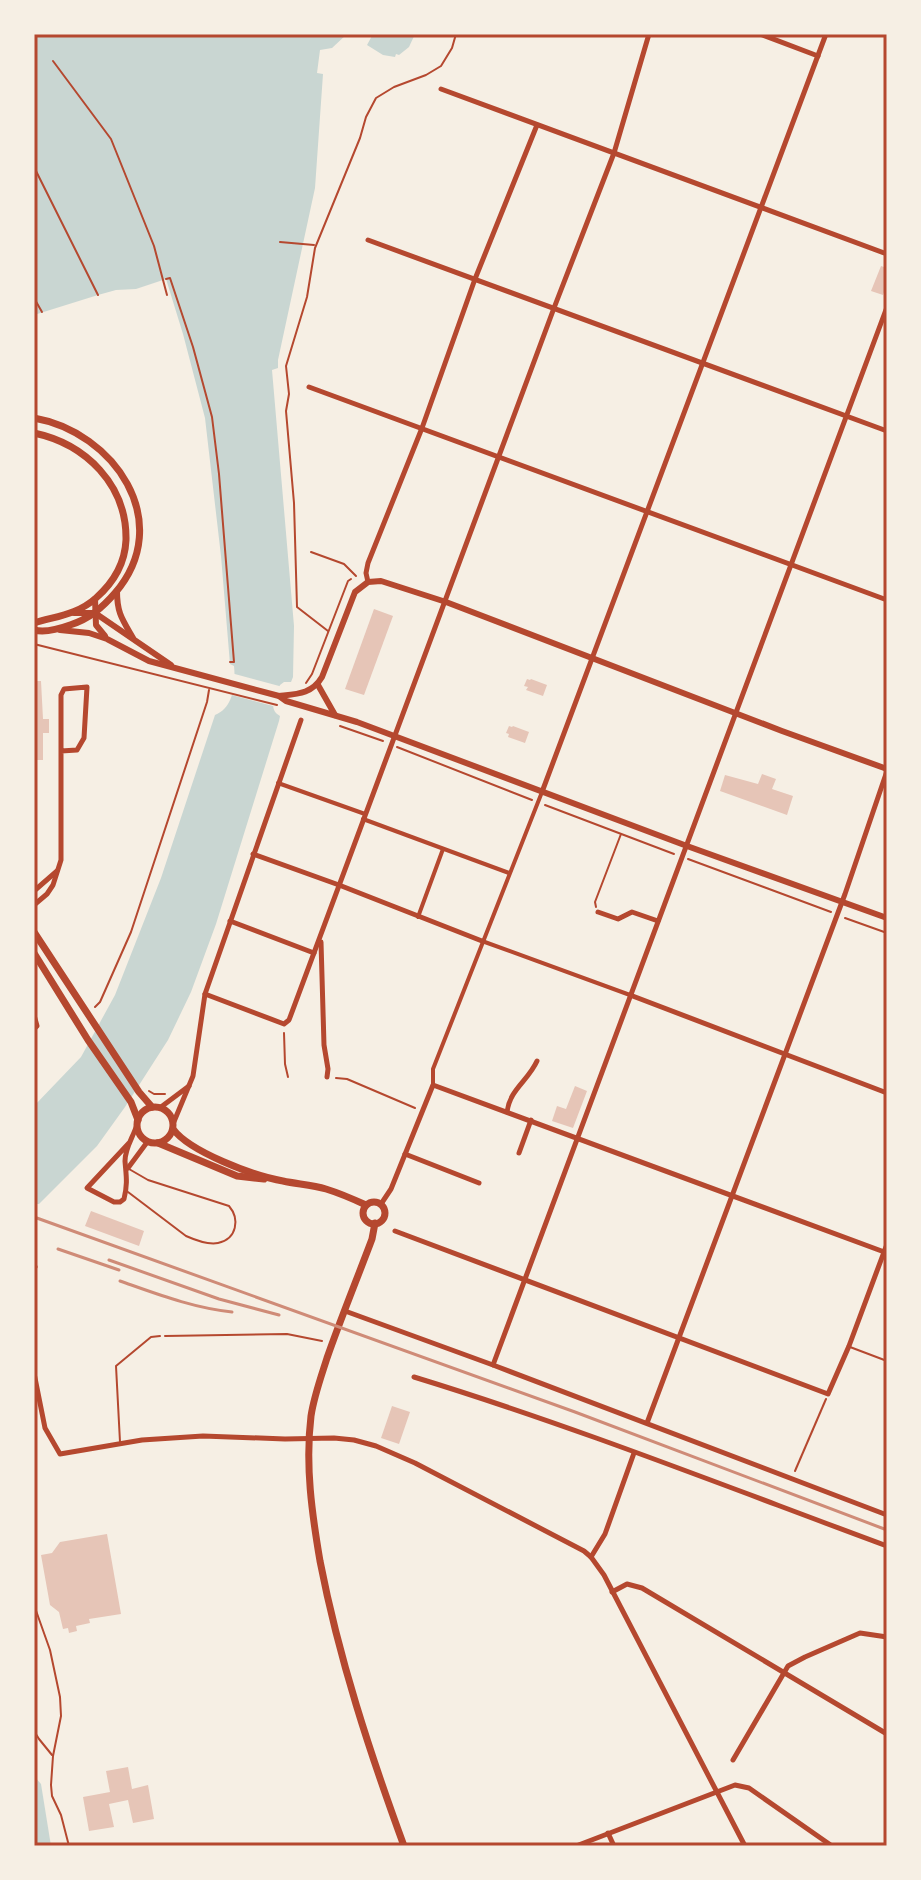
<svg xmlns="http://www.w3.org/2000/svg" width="921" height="1880" viewBox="0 0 921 1880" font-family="'Fira Sans Condensed',sans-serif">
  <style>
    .water { fill: #c9d6d2 }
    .pier { fill: #f6efe4 }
    .building { fill: #e6c5b7 }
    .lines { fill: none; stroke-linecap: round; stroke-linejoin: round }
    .path { stroke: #b5482f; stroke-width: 2 }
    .service { stroke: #b5482f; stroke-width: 2 }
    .pedestrian { stroke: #b5482f; stroke-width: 4 }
    .minor { stroke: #b5482f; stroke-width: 5 }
    .tertiary { stroke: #b5482f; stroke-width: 6 }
    .secondary { stroke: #b5482f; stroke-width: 7 }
    .rail { stroke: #cf8b77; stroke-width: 3 }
    .neatline { fill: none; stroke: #b5482f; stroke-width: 3 }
  </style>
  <rect width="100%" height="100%" fill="#f6efe4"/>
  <g class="water">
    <path d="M34,34h313l-15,14 -12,2 -3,23 6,1 -8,114 -37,172v8l-6,2 22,256 -1,51 -2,5h-7l-4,3c-4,11 -13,24 0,31l-1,5 -63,203 -25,68 -23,48 -43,67 -28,39 -58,58h-5v-98l47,-49 34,-62 46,-117 54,-163c18,-7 21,-30 19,-49l-4,-2 -9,-108 -16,-138 -22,-84 -17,-55 -30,10 -20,1 -18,5 -64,20z"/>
    <path d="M373,34h42l-6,13 -10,8 -3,-1 -1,3 -12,-2 -16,-10z"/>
    <path d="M34,1776l7,8 10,62h-17z"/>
  </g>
  <path class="pier" d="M231,673l52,14 -6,20 -49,-13z"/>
  <g class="building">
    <path d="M881,266l6,2v16l-4,11 -12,-4z"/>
    <path d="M374,609l19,7 -29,79 -19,-6z"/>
    <path d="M527,679l3,1 1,-1 16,6 -4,11 -17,-6 2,-3 -4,-1z"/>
    <path d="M34,681h7l2,38h6v14h-6v27h-9z"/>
    <path d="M509,726l3,1 1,-1 16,6 -4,11 -17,-6 1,-3 -3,-1z"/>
    <path d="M762,774l14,5 -4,10 21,7 -6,19 -67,-24 5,-16 33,9z"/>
    <path d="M575,1086l12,5 -14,37 -21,-7 5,-15 9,3z"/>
    <path d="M91,1211l53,20 -5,15 -54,-20z"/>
    <path d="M392,1406l18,6 -11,32 -18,-6z"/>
    <path d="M107,1534l14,80 -32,5 1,4 -14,3 1,5 -8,2 -1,-5 -5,1 -4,-17 -9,-7 -9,-50 11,-2 8,-11z"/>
    <path d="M128,1767l4,22 16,-4 6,34 -21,4 -5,-23 -19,4 5,23 -25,4 -6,-34 27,-5 -4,-21z"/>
  </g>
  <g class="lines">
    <g class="path">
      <path d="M53,61l58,78 43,107 13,49"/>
      <path d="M34,167l64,128"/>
      <path d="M280,242l34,3"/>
      <path d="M166,279l4,-1 23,69 19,70 7,57 15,188h-4"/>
      <path d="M34,298l8,14"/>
      <path d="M328,631l-31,-24 -3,-104 -8,-92 3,-17 -3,-28 21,-69 8,-49 45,-110 6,-21 10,-19 18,-11 32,-12 15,-9 11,-18 4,-14"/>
      <path d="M34,644l243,61"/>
      <path d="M306,683l6,-9 36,-93 3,-2"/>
      <path d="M340,726l43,15"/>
      <path d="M397,747l135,53"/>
      <path d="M545,805l129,49"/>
      <path d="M688,859l143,53"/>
      <path d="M596,907l-1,-5 26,-68"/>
      <path d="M845,918l42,15"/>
      <path d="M95,1007l5,-5 31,-70 76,-230 2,-12"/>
      <path d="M284,1033l1,31 3,13"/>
      <path d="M336,1078l11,1 68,29"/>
      <path d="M149,1091l5,3h11"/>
      <path d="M165,1336l122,-2 35,7"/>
      <path d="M34,1421v4"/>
      <path d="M795,1471l31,-72"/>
      <path d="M34,1605l16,45 10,47 1,19 -8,40 -2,29 1,11 9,19 8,31"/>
      <path d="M34,1731l5,8 13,16"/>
    </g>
    <g class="service">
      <path d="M311,552l33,12 12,12"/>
      <path d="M128,1192l58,44c9,4 22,9 32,7 19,-4 22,-24 11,-37l-81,-26 -19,-11"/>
      <path d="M850,1347l37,14"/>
      <path d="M120,1442l-4,-76 35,-29 9,-1"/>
    </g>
    <g class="pedestrian">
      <path d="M278,783l87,31"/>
      <path d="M363,819l146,54"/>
      <path d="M418,917l25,-68"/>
      <path d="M482,941l148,54"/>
      <path d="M433,1085v-16l109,-277"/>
    </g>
    <g class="minor">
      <path d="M760,34l58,22"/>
      <path d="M441,89l446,165"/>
      <path d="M368,240l519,191"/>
      <path d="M309,387l578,213"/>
      <path d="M368,582l-2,-9 2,-10 54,-135 53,-149 62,-154"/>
      <path d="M542,792l284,-758"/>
      <path d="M253,854l86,31 143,56"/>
      <path d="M34,891l23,-20"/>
      <path d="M34,905l13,-11 6,-9 8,-25v-165l3,-6 23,-2 -3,51 -7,12 -16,1"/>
      <path d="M598,912l20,7 14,-7 26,9"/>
      <path d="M230,921l84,32"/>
      <path d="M321,942l3,103 4,24 -1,8"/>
      <path d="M205,994l79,30 5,-4 265,-712 60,-155 35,-119"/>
      <path d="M630,995l257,98"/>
      <path d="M34,1015l3,11 -3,3"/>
      <path d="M161,1107l28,-21"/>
      <path d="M507,1112c3,-23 21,-31 30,-51"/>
      <path d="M173,1124l20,-48 12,-82 96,-274"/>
      <path d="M129,1143l-42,45 27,14h6l4,-3c4,-16 2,-24 1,-38 0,-14 9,-25 12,-37"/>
      <path d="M519,1153l12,-33"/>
      <path d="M405,1154l74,29"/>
      <path d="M128,1168l20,-27"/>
      <path d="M381,1204l10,-15 42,-104 454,168"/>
      <path d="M395,1231l433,163 21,-48 38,-102"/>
      <path d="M34,1269l1,-2"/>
      <path d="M345,1311l148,54 394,150"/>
      <path d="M493,1365l394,-1058"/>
      <path d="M34,1373l11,55 15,26 82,-14 61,-4 82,3 49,-1 20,2 22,6 39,17 169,88 7,6 13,18 141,271"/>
      <path d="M414,1377c160,49 316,111 473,169"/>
      <path d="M647,1423l198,-529 42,-123"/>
      <path d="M591,1557l14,-23 29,-81"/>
      <path d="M612,1592l15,-8 15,4 245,146"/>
      <path d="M733,1760l55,-94 17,-9 55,-24 27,4"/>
      <path d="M608,1833l6,13"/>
      <path d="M576,1846l159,-61 14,3 83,58"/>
    </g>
    <g class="tertiary">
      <path d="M117,591c0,22 5,28 16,47"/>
      <path d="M95,599l1,26 9,11"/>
      <path d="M74,613h21l76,52"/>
      <path d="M60,630l29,3 18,6 42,22 130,35 7,5 71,21 330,124 200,72"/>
      <path d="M318,685l17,30"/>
      <path d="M279,696c18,-2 33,-2 43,-19l33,-85 13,-10 13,-1 65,21 336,129 105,38"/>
    </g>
    <g class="secondary">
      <path d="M34,418c80,14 142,104 81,175 -13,15 -26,26 -45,32 -11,4 -24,8 -36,5"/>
      <path d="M34,433c52,11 93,52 92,107 -1,23 -13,43 -30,58 -19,17 -40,18 -62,25"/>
      <path d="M34,932l105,160 13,15"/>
      <path d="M34,953l54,87 43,62 7,18"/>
      <circle cx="155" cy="1125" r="18"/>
      <path d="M173,1129c17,23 81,47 110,52 14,3 29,4 43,8 13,4 27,10 40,16"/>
      <path d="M158,1143l79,33 27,3"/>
      <circle cx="374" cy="1213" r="11"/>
      <path d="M375,1223l-3,16c-15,40 -31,79 -45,119 -6,19 -13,38 -16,58 -6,49 1,98 9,145 19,98 50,192 84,285"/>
    </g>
    <g class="rail">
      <path d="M34,1217l541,195 312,118"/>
      <path d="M58,1249l61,21"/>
      <path d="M109,1260l110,39 60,16"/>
      <path d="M120,1281c37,13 73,27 112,31"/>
    </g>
  </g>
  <rect width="921" height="1880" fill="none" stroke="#f6efe4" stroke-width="72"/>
  <rect x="36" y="36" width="849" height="1808" class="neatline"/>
</svg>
